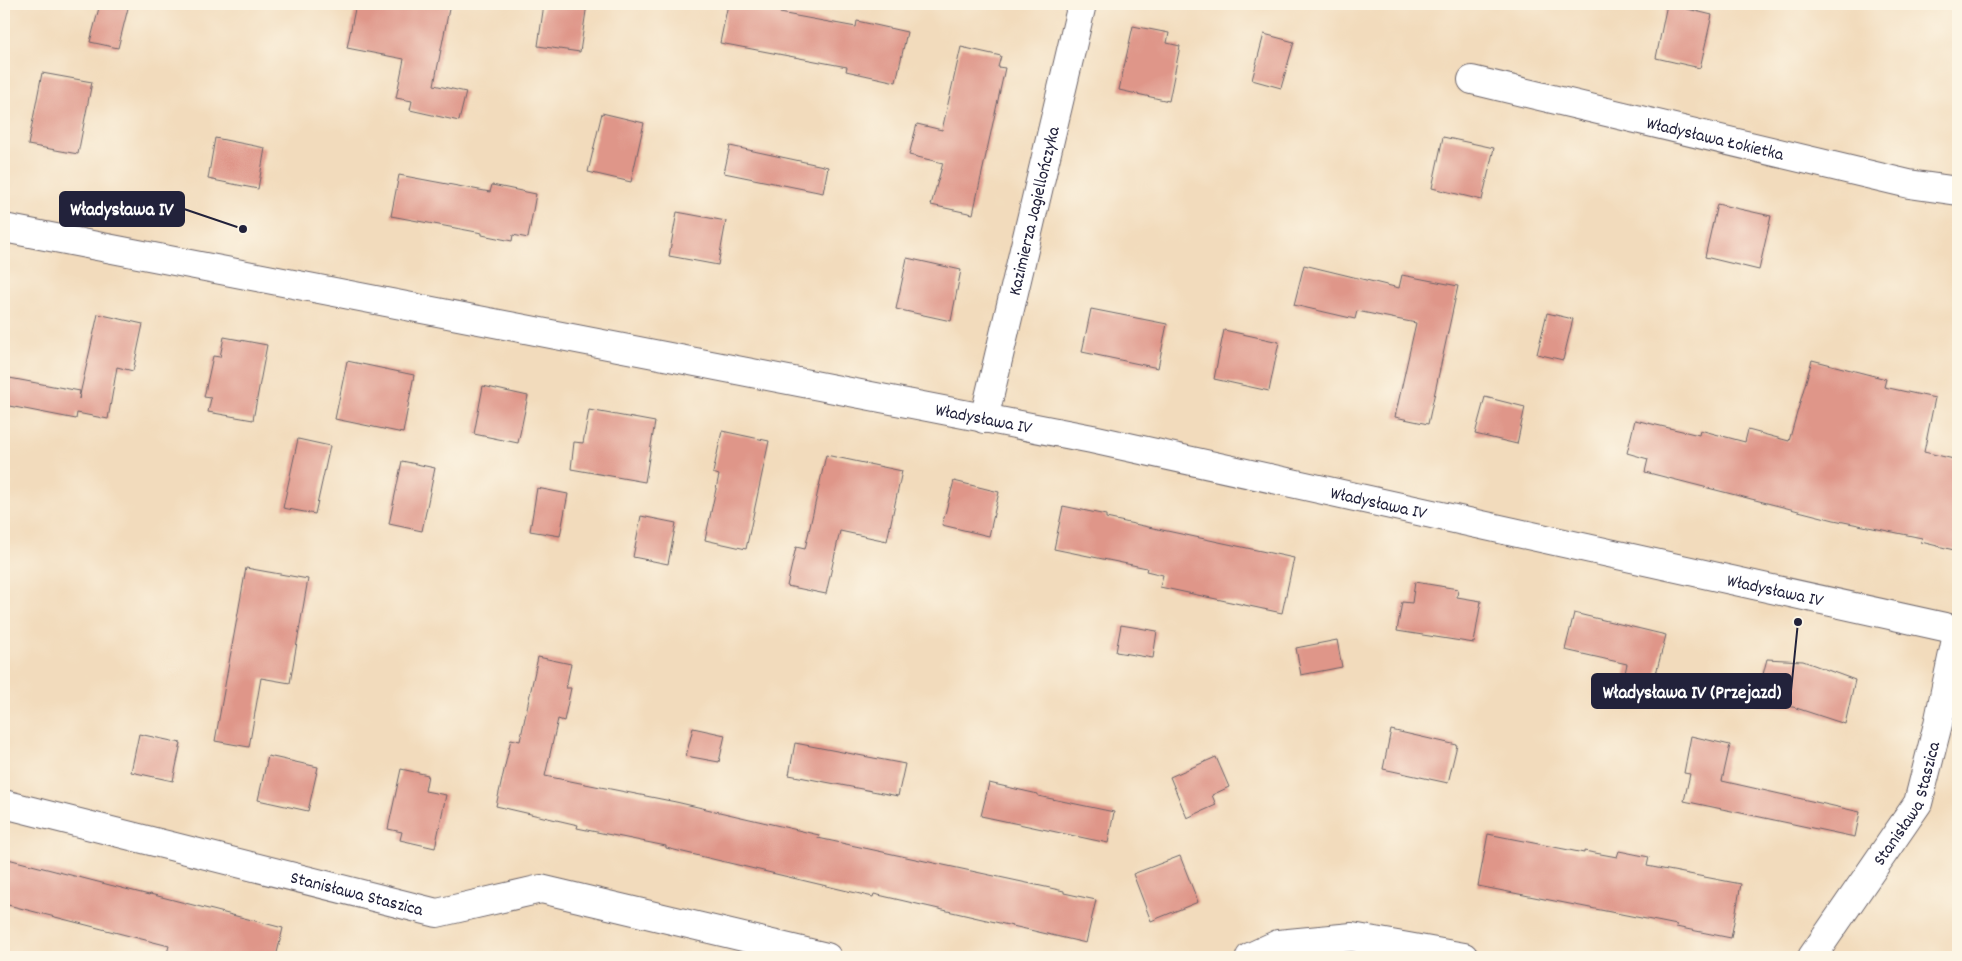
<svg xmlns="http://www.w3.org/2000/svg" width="1962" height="961" viewBox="0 0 1962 961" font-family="Dekko,sans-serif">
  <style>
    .building { fill: #df9689 }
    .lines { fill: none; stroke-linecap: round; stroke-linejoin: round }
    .minor-casing { stroke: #6b6368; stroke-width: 30 }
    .tertiary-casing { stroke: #6b6368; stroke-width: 30 }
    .minor { stroke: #fff; stroke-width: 28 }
    .tertiary { stroke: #fff; stroke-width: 28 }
    .labels { text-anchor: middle; stroke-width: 4.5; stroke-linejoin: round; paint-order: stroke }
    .street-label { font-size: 18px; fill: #22223b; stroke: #fcf5e5 }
    .leader { fill: none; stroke: #22223b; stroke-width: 2 }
    .callout-dot { fill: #22223b; stroke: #fcf5e5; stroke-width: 2 }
    .callout { fill: #22223b; stroke: #22223b; stroke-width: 2 }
    .callout-label { font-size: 19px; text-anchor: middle; font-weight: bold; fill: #fff }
  </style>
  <rect width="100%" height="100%" fill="#fcf5e5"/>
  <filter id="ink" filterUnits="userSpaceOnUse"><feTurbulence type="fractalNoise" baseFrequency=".02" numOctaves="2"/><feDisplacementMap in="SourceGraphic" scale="10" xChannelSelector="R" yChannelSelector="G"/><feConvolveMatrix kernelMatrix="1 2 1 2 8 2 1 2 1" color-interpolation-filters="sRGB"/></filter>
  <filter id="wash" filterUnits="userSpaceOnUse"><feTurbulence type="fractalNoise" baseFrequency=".0096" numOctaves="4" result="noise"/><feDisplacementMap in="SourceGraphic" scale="20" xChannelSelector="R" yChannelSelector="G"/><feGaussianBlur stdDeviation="1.12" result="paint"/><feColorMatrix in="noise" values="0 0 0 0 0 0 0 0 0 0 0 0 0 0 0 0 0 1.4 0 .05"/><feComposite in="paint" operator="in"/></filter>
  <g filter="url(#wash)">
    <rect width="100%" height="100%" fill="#f2dbbc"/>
    <g id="blocks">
      <g class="building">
        <path d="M100,4h29l-11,44 -28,-6z"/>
        <path d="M356,4h94l-16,81 32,7 -7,29 -49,-11 2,-9 -16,-3 8,-39 -57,-11z"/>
        <path d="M544,4h43l-7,48 -42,-6z"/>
        <path d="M728,4h54l-2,9 76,14 1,-6 50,11 -11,50 -50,-11 1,-4 -127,-24z"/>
        <path d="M1667,4l45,11 -12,53 -44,-10z"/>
        <path d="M1133,26l36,7 -2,10 13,3 -11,55 -50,-11z"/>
        <path d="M1264,34l30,8 -13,46 -29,-8z"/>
        <path d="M961,47l40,9 -3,11 7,1 -32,146 -42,-9 12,-42 -34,-8 8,-31 25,6z"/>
        <path d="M42,73l50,9 -14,72 -50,-9z"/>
        <path d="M602,113l42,10 -13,59 -43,-10z"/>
        <path d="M1443,137l51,11 -12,52 -50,-12z"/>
        <path d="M215,138l50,10 -7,41 -50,-10z"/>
        <path d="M730,146l98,21 -5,26 -99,-20z"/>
        <path d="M399,175l91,17 2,-7 44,9 -8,44 -15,-3 -1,6 -30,-6v-2l-91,-17z"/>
        <path d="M1717,204l54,12 -12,54 -54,-13z"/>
        <path d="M677,212l49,9 -8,44 -49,-9z"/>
        <path d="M907,258l54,12 -10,51 -55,-12z"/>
        <path d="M1304,265l95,23 3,-13 56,11 -30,138 -33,-7 21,-94 -59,-12 -2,8 -61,-14z"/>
        <path d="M1091,309l76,15 -9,44 -76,-16z"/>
        <path d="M1547,313l26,6 -10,41 -26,-6z"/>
        <path d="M98,314l45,10 -10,47 -16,-4 -9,52 -31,-6 -1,6 -72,-14v-28l76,14 -1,8z"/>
        <path d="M1224,330l55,12 -10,49 -55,-12z"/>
        <path d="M224,337l43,8 -14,75 -45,-8 3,-14 -7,-1 9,-41 7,1z"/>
        <path d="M1812,360l74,19 -2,8 51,11 -11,54 34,8v91l-37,-9 1,-4 -88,-18 -189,-48 3,-13 -21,-6 8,-33 64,15 1,-5 45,12 3,-12 41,11z"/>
        <path d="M347,361l67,14 -11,58 -68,-14z"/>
        <path d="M483,386l45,10 -10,47 -44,-9z"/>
        <path d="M1485,397l40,10 -8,37 -42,-10z"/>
        <path d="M589,410l66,12 -10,60 -74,-13 3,-27 9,1z"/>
        <path d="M722,431l47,10 -23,108 -41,-9 14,-65 -6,-2z"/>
        <path d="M298,439l32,7 -15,68 -32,-6z"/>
        <path d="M826,455l76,16 -15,70 -47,-10 -14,63 -39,-8 9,-39 9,2z"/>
        <path d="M402,461l33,7 -13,63 -33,-7z"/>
        <path d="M954,481l45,11 -10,44 -47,-11z"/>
        <path d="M537,488l31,6 -8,42 -30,-5z"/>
        <path d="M1063,506l43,9v3l188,40 -12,55 -122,-26 3,-12 -17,-4 1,-3 -93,-19z"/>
        <path d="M641,516l35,7 -8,41 -35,-7z"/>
        <path d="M246,568l62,11 -18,104 -29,-5 -12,69 -34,-6z"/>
        <path d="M1415,582l43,7 -1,8 24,4 -7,42 -77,-12 5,-29 10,1z"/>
        <path d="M1574,613l92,22 -14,54 -29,-7 4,-18 -62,-14z"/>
        <path d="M1121,625l36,6 -4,27 -37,-6z"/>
        <path d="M1337,640l5,27 -41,8 -5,-27z"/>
        <path d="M538,657l33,7 -5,24h5l-7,33 -6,-2 -13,57 131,26 143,33 -1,3 246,53v2l32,7 -10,43 -212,-49 -1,3 -207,-49v-2l-89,-18 1,-3 -82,-19 15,-67 9,2z"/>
        <path d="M1767,659l36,2 52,19 -10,44 -52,-17 -38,-2z"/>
        <path d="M693,728l32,7 -6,27 -33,-6z"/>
        <path d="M1391,730l66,15 -9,38 -65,-14z"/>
        <path d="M139,734l42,9 -8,38 -42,-9z"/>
        <path d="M1691,736l39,9 -8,36 138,31 -5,25 -171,-36 6,-27 -6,-1z"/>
        <path d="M795,743l110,21 -7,32 -109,-21z"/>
        <path d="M268,756l50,11 -10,44 -50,-11z"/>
        <path d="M1216,757l13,30 -17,8 4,10 -29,13 -17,-41z"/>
        <path d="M401,769l27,6 -3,16 21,4 -11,53 -35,-8 2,-8 -14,-3z"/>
        <path d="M989,783l49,11v2l76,16 -6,31 -127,-27z"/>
        <path d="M1488,834l96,19v-2l33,6 2,-6 30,6 -2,9 94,18 -10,54 -55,-11 1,-2 -199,-39z"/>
        <path d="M1180,856l18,46 -47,19 -18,-47z"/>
        <path d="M4,858l145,37 1,-1 133,34 -7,29h-110l3,-11 -165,-42z"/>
      </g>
    </g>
  </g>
  <g filter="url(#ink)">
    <use href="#blocks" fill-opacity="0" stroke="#6b6368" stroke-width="1"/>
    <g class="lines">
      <g class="minor-casing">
        <g id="minor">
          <path id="s1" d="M1472,80l437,104 49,7"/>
          <path id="s2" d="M984,419l98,-415"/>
          <path id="s3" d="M4,804l433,109 104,-24 286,68"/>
          <path d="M1250,957l28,-13 74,-7 112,20"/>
          <path id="s4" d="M1812,957l106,-154 20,-79 20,-94"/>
        </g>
      </g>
      <g class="tertiary-casing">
        <g id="tertiary">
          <path id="s5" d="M4,228l1088,211 866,191"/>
        </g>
      </g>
      <use href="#minor" class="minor"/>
      <use href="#tertiary" class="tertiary"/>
    </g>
  </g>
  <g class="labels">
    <g class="street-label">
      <text dy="6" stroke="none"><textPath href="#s1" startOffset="250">Władysława Łokietka</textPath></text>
      <text dy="6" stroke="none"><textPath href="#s2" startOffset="214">Kazimierza Jagiellończyka</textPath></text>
      <text dy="6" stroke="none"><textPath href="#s5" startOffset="998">Władysława IV</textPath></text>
      <text dy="6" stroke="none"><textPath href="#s5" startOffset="1402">Władysława IV</textPath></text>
      <text dy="6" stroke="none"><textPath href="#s5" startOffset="1808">Władysława IV</textPath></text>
      <text dy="6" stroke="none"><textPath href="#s4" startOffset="182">Stanisława Staszica</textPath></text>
      <text dy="6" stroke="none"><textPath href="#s3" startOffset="364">Stanisława Staszica</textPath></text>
    </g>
  </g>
  <path class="leader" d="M243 229L184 209M1798 622L1791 691"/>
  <g class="callout-dot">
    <circle cx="243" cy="229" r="5"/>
    <circle cx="1798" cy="622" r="5"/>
  </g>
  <g class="callout">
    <rect x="60" y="192" width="124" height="34" rx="5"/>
    <rect x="1592" y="674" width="199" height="34" rx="5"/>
  </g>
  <g class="callout-label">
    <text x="122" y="215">Władysława IV</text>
    <text x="1692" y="698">Władysława IV (Przejazd)</text>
  </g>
  <rect width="1962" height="961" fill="none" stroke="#fcf5e5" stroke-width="20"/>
</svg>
